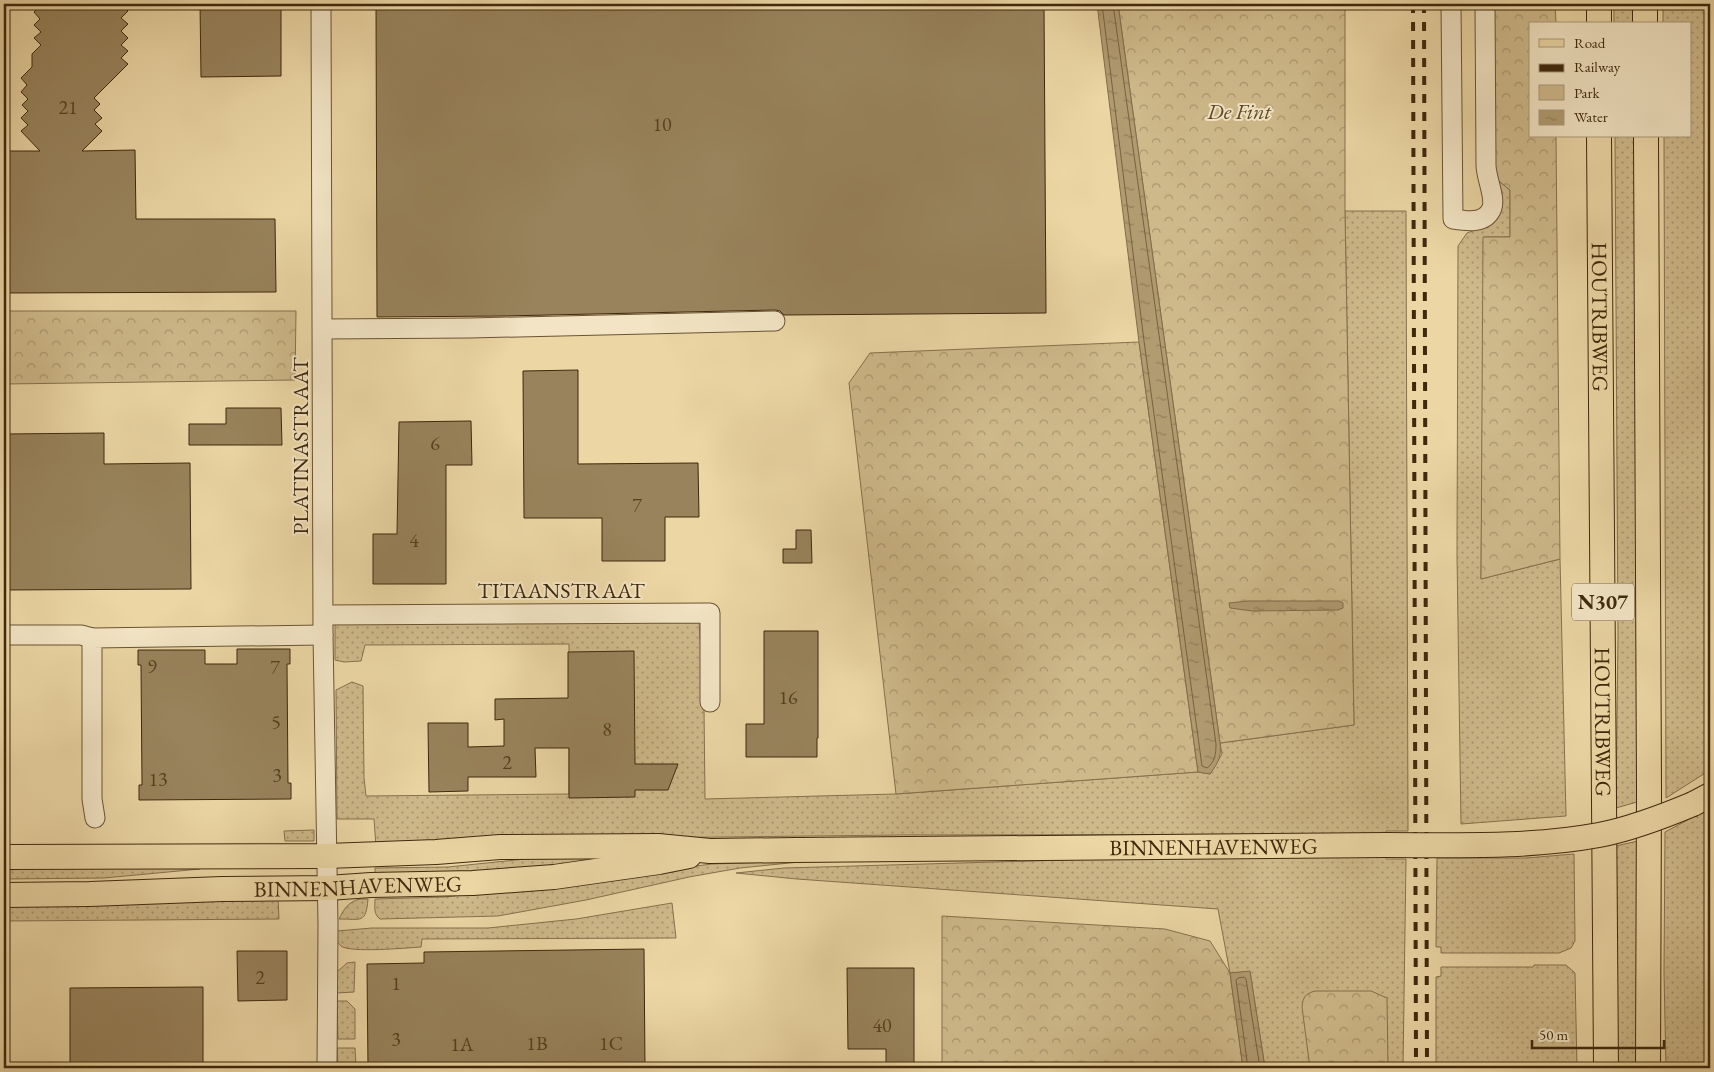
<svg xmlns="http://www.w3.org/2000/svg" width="1714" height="1072" viewBox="0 0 1714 1072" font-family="'EB Garamond',serif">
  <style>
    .green { fill: url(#green-dots); stroke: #86714c }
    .forest { fill: url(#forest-crowns); stroke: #86714c }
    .water { fill: url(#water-ripples); stroke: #836d49 }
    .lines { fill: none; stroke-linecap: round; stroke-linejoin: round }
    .shore { stroke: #78623f; stroke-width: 1 }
    .building { fill: #98835c; stroke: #3f290d }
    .minor-casing { stroke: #6a5433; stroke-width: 21 }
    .major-casing { stroke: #3f290d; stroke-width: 26 }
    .minor { stroke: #f2e4c4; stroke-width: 19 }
    .major { stroke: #ebd6a4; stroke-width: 24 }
    .rail { stroke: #3f290d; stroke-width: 4; stroke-dasharray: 9 9; stroke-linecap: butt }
    .major-bridge-casing { stroke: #3f290d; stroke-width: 26; stroke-linecap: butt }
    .major-bridge { stroke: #ebd6a4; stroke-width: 24 }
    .labels { text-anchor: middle; stroke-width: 4; stroke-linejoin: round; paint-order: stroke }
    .number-label { font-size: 20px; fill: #554021 }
    .shield { fill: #f2e4c4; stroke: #756144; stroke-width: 1 }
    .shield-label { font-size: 21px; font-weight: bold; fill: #3f290d }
    .park-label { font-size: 22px; font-style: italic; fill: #5c4626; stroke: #f2e4c4 }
    .street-label { font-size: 22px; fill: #3f290d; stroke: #f2e4c4 }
  </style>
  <defs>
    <pattern id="green-dots" width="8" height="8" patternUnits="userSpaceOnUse" patternTransform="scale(1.25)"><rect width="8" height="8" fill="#ceb98a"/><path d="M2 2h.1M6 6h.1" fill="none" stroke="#a9966f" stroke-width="1.8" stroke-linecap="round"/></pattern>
    <pattern id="forest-crowns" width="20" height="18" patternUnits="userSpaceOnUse" patternTransform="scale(1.25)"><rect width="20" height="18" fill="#ceb98a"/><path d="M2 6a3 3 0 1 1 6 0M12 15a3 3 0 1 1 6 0" fill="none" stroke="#a9966f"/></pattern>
    <pattern id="water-ripples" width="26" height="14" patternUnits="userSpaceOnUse" patternTransform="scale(1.25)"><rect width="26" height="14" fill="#b19b71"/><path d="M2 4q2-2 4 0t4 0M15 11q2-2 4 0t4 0" fill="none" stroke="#917e5b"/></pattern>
  </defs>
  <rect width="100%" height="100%" fill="#ebd6a4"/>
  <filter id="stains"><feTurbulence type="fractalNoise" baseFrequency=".004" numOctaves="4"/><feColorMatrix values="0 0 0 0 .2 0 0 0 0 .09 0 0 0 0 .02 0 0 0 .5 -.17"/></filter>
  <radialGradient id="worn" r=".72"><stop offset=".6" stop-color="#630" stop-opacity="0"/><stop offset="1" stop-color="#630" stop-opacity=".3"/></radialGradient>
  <g class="green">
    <rect x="1614" y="4" width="20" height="20"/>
    <path d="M1663,4h47v766l-44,28 -2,-662h26v-112h-27z"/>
    <path d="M1615,136h20l2,666 -21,6 2,-173z"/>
    <path d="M1489,173l21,17v47h-26l-3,342 79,-20 6,257 -105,8 -4,-268 1,-310 9,-13 16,-6z"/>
    <path d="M1345,211h61l2,620h-22v3l-485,1 -358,4 -167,8 -2,-28h-37l-1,-129 16,-8 11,4 1,92 2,18 203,-2v-150l-204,1 -4,16 -17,1 -9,-2v-39h364l5,86 1,92 191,-5 302,-22 12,2 12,-20 -2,-11 134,-18z"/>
    <path d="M1710,808v260h-44l-2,-96 1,-140z"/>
    <path d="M314,830v11h-29l-1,-10z"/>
    <path d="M1638,841l1,227h-22l-1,-222z"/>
    <path d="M1574,854l1,87 -4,7 -12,5h-118v-6h-5l1,-89h89z"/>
    <path d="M554,856l102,1 -281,23v-12l73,-1z"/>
    <path d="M1206,856h180v3h20l-3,209h-138l-15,-96 -20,1 -12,-64 -421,-30 -61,-6 48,-5z"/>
    <path d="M809,861l-69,7 -51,9 -103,23 -88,16 -118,3c-7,-5 -5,-13 -5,-20l70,-2 267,-33z"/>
    <path d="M39,866l161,3 -96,9 -100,1v-8z"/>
    <path d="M278,897l1,22 -275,2v-20z"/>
    <path d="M360,899h8c-2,25 -7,20 -29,20 5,-10 9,-17 21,-20z"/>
    <path d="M672,903l4,35 -254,1 -1,8c-14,1 -72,6 -80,-1 -5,-4 -4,-9 -4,-15l35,-3h116l88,-9z"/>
    <path d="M355,962l-1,30 -17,1v-21l10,-9z"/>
    <path d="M1534,965h32l9,8 2,95h-141v-91l5,-1v-9h92z"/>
    <path d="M337,1001h10l8,8v30h-17z"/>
    <path d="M337,1048h18l1,20h-18z"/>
  </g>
  <g class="forest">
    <path d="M1118,4h227v207l9,514 -134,18z"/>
    <path d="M1489,4h66l1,20h-26v112h26l4,423 -79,20 2,-342h27v-47l-21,-17z"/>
    <path d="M4,311h292l-1,69 -291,4z"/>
    <path d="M1139,342l59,430 -302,22 -47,-411 21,-30z"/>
    <path d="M942,916l223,13 45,12 20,32 13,95h-301z"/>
    <path d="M1315,991h56l16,7 1,70h-78l-8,-61c1,-10 3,-13 13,-16z"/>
  </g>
  <g class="water">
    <path d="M1097,4h21l102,739c2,13 -2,20 -10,31l-12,-2 -59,-430z"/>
    <path d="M1248,601h91l4,2v5l-5,2 -86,1 -22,-3 -1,-5z"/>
    <path d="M1250,971l15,97h-22l-13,-95z"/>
  </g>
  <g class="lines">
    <g class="shore">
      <path d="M1102,4l42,337 58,425 5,2c8,-6 9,-14 9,-24l-103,-740"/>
      <path d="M1248,1068l-12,-88 2,-2 6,-1 2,2 14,89"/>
    </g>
  </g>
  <g class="building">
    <path d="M42,4h78l8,7 -7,7 7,6 -7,7 7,7 -7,7 7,6 -7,7 7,6 -34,34 6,6 -6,6 8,8 -7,6 7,7 -20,20 53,-1 1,69h139l1,73 -272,1v-142h36l-19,-20 7,-6 -7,-7 7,-7 -6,-6 6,-6 -7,-7 6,-7 -6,-7 11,-11v-13l9,-9 -7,-7 7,-6 -7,-7 6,-6 -6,-7z"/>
    <path d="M200,4h81v72l-80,1z"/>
    <path d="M376,4h668l2,309 -262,2 -4,-4 -5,-1 -272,6 -126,1z"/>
    <path d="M578,370v94l120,-1 1,54h-34v44h-63v-43h-78l-1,-147z"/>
    <path d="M226,408h55l1,37h-93v-21h37z"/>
    <path d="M471,421l1,44h-26v119h-73v-50h24l2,-112z"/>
    <path d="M104,433v31l86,-1 1,126 -187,1v-156z"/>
    <path d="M796,530h15l1,33h-29v-14h13z"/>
    <path d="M764,631h54v107h-1v19h-71v-33h18z"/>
    <path d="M237,649h53v15h-3l1,119h3v16l-152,1v-15h3l-1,-120h-3v-15h67v14h32z"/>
    <path d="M634,651l1,113h43l-10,26h-33v7l-66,1v-50h-34l1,29h-68v14l-39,1 -1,-69h40v24l36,-1v-27l-9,1v-21l73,-1v-46z"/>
    <path d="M644,949l1,119h-277l-1,-104 57,-1v-11z"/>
    <path d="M237,951h50v49l-49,1z"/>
    <path d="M847,968h67v100h-28v-19h-38z"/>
    <path d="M203,987v81h-133v-80z"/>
  </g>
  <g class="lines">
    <g class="minor-casing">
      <g id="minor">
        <path d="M321,4l2,631 5,290 -1,143"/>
        <path d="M1451,4l2,215c13,2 31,5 38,-9 6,-11 -5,-31 -5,-45 0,-53 -1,-107 -1,-161"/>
        <path d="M324,329l146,-1 305,-7"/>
        <path d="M324,615l386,-2v89"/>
        <path d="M4,635h77l11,3"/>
        <path d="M95,818l-3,-19v-161l231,-3"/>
      </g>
    </g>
    <g class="major-casing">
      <g id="major">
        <path d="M1599,4v20"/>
        <path d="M1645,4v20"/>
        <path id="s1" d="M1599,136l7,932"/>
        <path d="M1646,136l3,653 -1,279"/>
        <path d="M1693,804l17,-9"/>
        <path id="s2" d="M4,857l323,-1 109,-4 64,-5 158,-1 52,5 86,-1 590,-5"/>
        <path id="s3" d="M4,895l86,-1 132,-5 106,-1 43,-3 102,-2 81,-6 105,-15 30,-6"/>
      </g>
    </g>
    <use href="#minor" class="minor"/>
    <use href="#major" class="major"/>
    <g class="rail">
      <path d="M1413,4l3,1064"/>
      <path d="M1424,4l3,1064"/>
    </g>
    <g class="major-bridge-casing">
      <path id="major-bridge" d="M1386,845c71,0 142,3 213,-10 32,-6 63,-18 94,-31"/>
    </g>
    <use href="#major-bridge" class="major-bridge"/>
  </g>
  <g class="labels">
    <g class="number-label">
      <text x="68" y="114">21</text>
      <text x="662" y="131">10</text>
      <text x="435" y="450">6</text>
      <text x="637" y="512">7</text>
      <text x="414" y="547">4</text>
      <text x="152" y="673">9</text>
      <text x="275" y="674">7</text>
      <text x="788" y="704">16</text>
      <text x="276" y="729">5</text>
      <text x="607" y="736">8</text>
      <text x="507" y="769">2</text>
      <text x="277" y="782">3</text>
      <text x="158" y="786">13</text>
      <text x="260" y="984">2</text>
      <text x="396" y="990">1</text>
      <text x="882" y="1032">40</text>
      <text x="396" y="1046">3</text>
      <text x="537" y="1050">1B</text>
      <text x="611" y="1050">1C</text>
      <text x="462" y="1051">1A</text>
    </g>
    <rect class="shield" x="1572" y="583.5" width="62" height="37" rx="4"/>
    <g class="shield-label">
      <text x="1603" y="609">N307</text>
    </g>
    <g class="park-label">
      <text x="1239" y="119">De Fint</text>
    </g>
    <g class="street-label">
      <text dy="8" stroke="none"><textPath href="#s1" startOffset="181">HOUTRIBWEG</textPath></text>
      <text transform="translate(300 446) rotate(-90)" y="8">PLATINASTRAAT</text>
      <text x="561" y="598">TITAANSTRAAT</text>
      <text dy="8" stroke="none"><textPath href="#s1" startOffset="586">HOUTRIBWEG</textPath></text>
      <text dy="8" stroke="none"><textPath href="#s2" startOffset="1210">BINNENHAVENWEG</textPath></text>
      <text dy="8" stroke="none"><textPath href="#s3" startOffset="354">BINNENHAVENWEG</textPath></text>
    </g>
  </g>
  <rect width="1714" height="1072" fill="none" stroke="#ebd6a4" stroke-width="20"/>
  <rect x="5" y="5" width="1704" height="1062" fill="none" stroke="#3f290d" stroke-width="2.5"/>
  <rect x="10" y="10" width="1694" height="1052" fill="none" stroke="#3f290d"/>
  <rect x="1529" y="22" width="162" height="115" fill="#f2e4c4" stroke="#aa997b"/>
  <rect x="1539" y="39" width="25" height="8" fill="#ebd6a4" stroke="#aa997b"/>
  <text x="1574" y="48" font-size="15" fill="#3f290d">Road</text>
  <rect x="1539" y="64" width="25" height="8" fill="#3f290d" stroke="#aa997b"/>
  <text x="1574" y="72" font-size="15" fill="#3f290d">Railway</text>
  <rect x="1539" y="85" width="25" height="15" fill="#ceb98a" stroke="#aa997b"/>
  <text x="1574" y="98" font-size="15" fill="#3f290d">Park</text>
  <rect x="1539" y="110" width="25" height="15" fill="url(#water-ripples)" stroke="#aa997b"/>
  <text x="1574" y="122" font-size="15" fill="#3f290d">Water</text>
  <path d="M1532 1040v8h132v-8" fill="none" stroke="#3f290d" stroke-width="2.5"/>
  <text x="1539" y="1040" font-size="15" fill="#3f290d" stroke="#f2e4c4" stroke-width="4" paint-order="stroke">50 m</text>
  <rect width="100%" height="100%" filter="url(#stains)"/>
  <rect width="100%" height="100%" fill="url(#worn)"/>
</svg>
